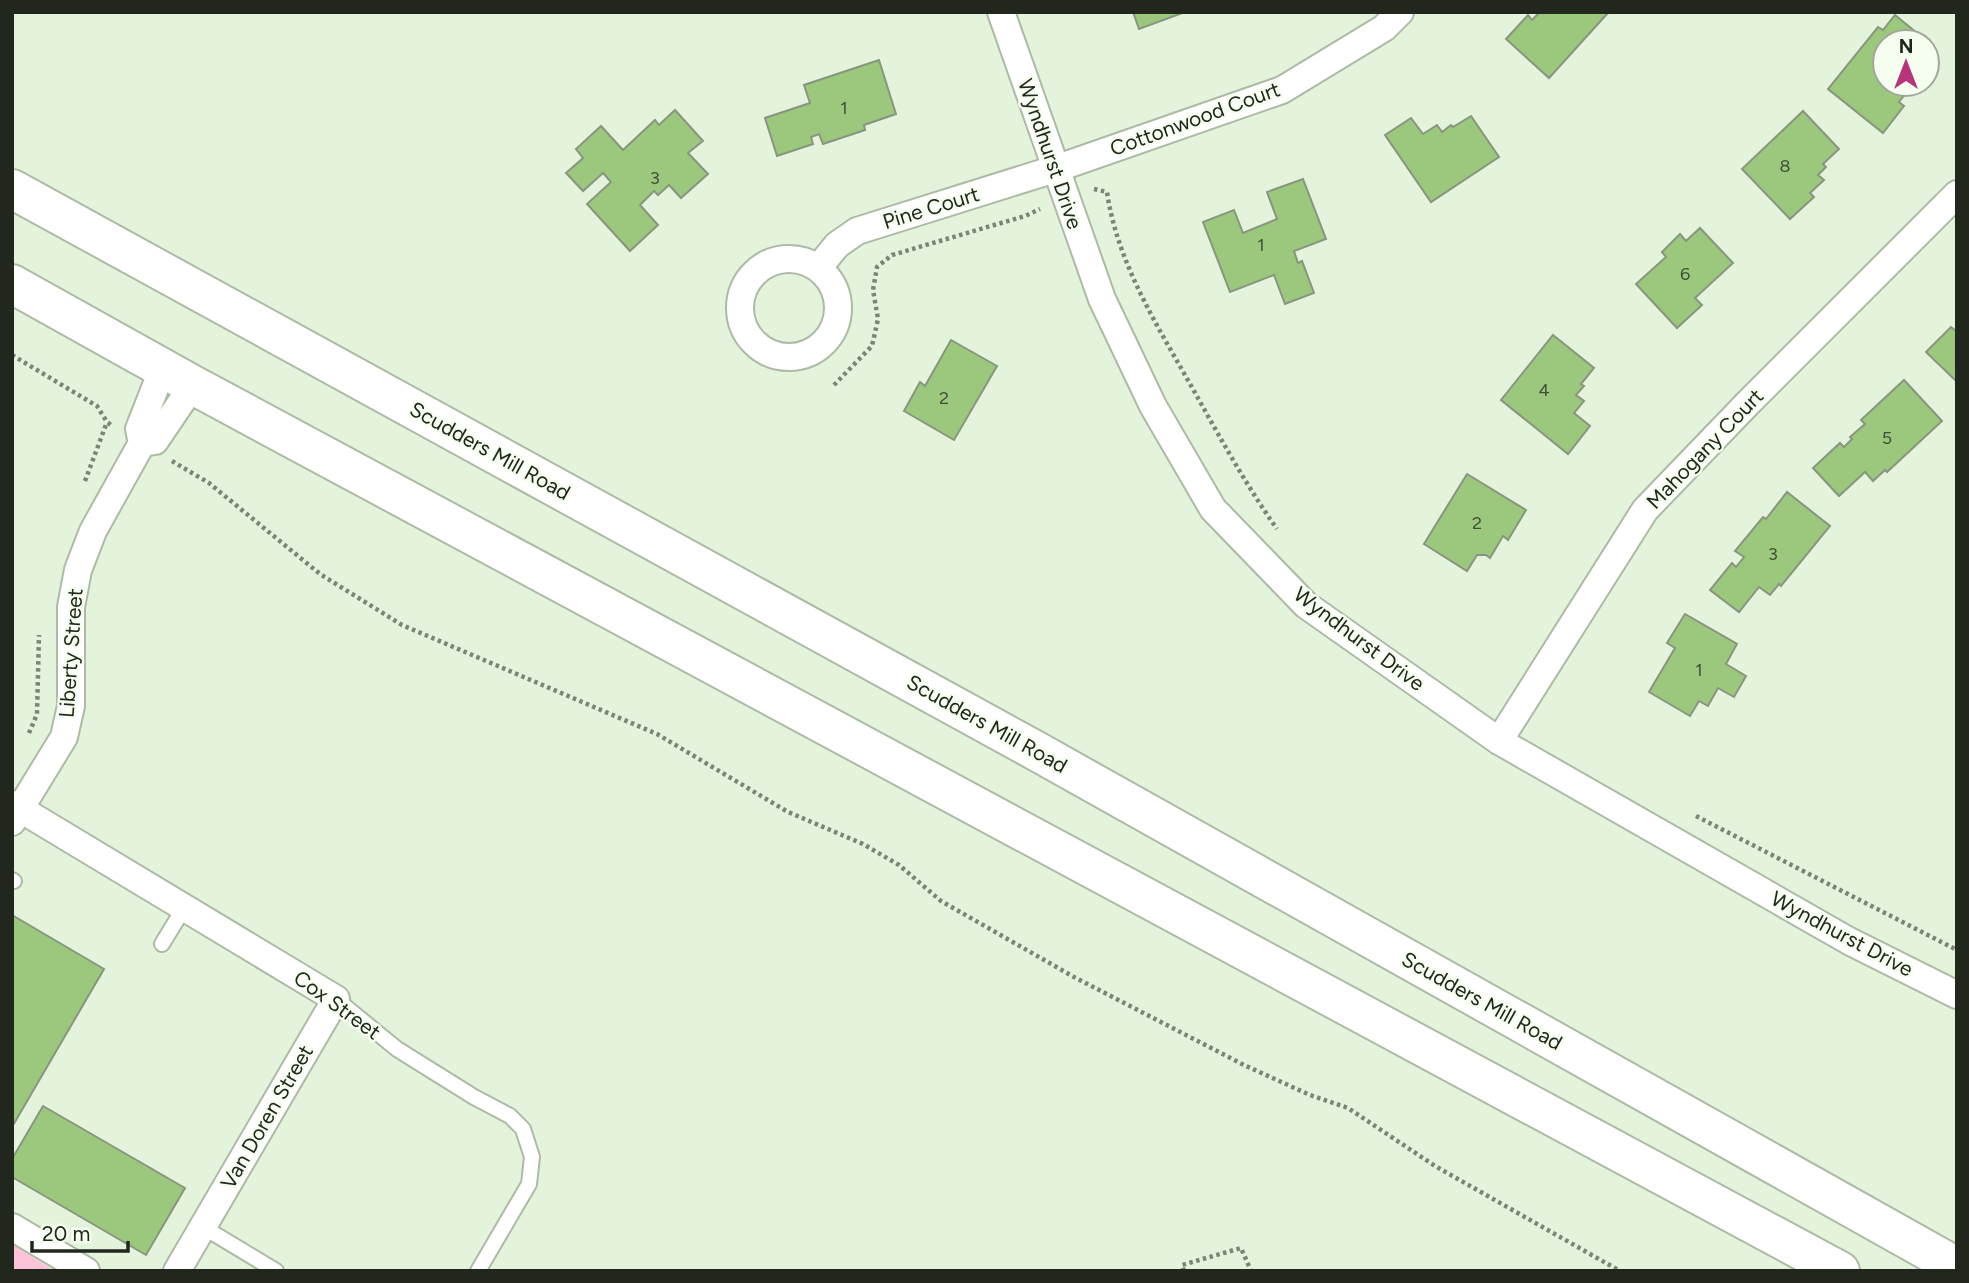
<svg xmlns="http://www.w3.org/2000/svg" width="1969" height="1283" viewBox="0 0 1969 1283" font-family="Figtree,sans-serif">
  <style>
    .green { fill: #fec3db }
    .building { fill: #9bc87c; stroke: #889680; stroke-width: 2 }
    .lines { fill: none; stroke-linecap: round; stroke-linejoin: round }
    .lane-casing { stroke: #adbba4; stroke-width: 18 }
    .street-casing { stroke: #adbba4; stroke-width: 30 }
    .secondary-casing { stroke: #adbba4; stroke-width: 42 }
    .path { stroke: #7b8575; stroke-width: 4.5; stroke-dasharray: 3.5 3.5; stroke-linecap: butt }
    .lane { stroke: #fff; stroke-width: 14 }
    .street { stroke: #fff; stroke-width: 26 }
    .secondary { stroke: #fff; stroke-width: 38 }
    .labels { text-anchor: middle; stroke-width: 5; stroke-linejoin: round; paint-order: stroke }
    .number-label { font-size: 18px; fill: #404f36 }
    .street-label { font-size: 21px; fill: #22271e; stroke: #f5feef }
  </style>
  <rect width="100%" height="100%" fill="#e4f3db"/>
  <path class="green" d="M12,1244l43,27h-43z"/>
  <g class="building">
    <path d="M1133,12h52l-46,17z"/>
    <path d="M1540,12h65l2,2 -58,64 -43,-39 22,-24 4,5z"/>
    <path d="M1895,15l32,26 -42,1v42h20l5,4 -11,14 5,4 -21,27 -55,-44 50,-62 5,3z"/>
    <path d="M879,60l17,54 -32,11 1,5 -42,14 -4,-10 -8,3 2,7 -36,12 -12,-38 45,-15 -6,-18z"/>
    <path d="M675,110l28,31 -15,12 20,21 -27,24 -12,-13 -11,10 -4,-4 -14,14 18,20 -28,26 -43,-47 24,-22 -8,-9 -20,18 -17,-18 17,-15 -7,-9 25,-23 22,24 32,-30 4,5z"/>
    <path d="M1803,111l36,38 -16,15 3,3 -8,8 6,5 -14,13 4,4 -24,22 -48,-50z"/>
    <path d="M1471,116l28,41 -68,45 -46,-67 26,-17 12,16 14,-9 5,7 9,-7 2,2z"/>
    <path d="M1303,179l23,60 -32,12 4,12 4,-2 12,32 -29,11 -11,-29 -44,17 -27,-70 31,-12 9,23 34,-14 -10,-27z"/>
    <path d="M1700,228l33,35 -38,35 7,7 -25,23 -41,-44 30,-27 -4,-5 18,-18 6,7z"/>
    <path d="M1951,327l6,5v50l-31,-30z"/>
    <path d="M1553,335l41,33 -13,16 3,2 -8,9 8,6 -10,12 16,13 -22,28 -67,-54z"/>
    <path d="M951,340l46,26 -43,74 -50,-29 16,-29 5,4z"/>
    <path d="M1904,380l38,41 -55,51 -2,-2 -12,11 -8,-9 -26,24 -26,-28 27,-25 4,4 8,-8 -2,-2 15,-13 -4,-4z"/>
    <path d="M1467,474l59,36 -18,30 -5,-4 -13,22 -4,-3h-9l-10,16 -43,-27z"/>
    <path d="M1787,492l43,34 -49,60 -2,-2 -9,11 -11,-8 -20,25 -29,-22 22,-27 4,4 8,-10 -9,-6 28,-34 3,2z"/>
    <path d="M1685,614l52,30 -11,20 20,12 -12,21 -16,-9 -10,18 -9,-5 -9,15 -41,-24 26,-44 -8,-5z"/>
    <path d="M12,915l92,54 -92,158z"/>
    <path d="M43,1106l142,82 -39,67 -134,-78v-18z"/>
  </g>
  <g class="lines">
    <g class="lane-casing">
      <g id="lane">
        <path d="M12,880l2,1"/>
        <path d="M162,944l22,-36"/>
        <path d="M336,999l61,50 77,48 36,19 13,13 9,28 -3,27 -51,87"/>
        <path d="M203,1227l73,44"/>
      </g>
    </g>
    <g class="street-casing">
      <g id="street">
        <path d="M1001,12l101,287 51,107 60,103 93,96 193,136 350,200 108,54"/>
        <circle cx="789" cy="308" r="49"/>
        <path d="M819,267l18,-22 20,-14 198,-62 227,-79 102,-62 16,-16"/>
        <path d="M142,443l13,-2 38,-56"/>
        <path d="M1499,741l146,-231 103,-107 209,-209"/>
        <path d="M12,804l324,195 -159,272"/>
        <path d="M12,822l52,-85 7,-31v-99l7,-37 15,-39 49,-88 -3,-14 24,-61"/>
        <path d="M12,1227l74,44"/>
      </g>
    </g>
    <g class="secondary-casing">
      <g id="secondary">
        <path d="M12,189l1026,563 919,515"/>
        <path d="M12,284l181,101 1647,886"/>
      </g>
    </g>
    <g class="path">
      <path d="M1094,189l13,3c10,69 48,130 82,190 28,50 55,100 88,147"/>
      <path d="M12,355l85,51 10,16 4,3"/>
      <path d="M834,385l38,-39 6,-27 -5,-29 4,-23 15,-12 133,-39 15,-7"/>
      <path d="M172,461l37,22 111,91 82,51 255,109 131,78 75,32 36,21 42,36 133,76 170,88 66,30 38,13 87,58 185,105"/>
      <path d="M85,481l22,-59"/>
      <path d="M29,733l8,-19 2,-79"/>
      <path d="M1696,816l261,134"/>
      <path d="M1184,1271l-2,-6 59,-17 10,23"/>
    </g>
    <use href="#lane" class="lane"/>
    <use href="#street" class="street"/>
    <use href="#secondary" class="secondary"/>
  </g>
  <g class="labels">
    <g class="number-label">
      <text x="844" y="114">1</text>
      <text x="1785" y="172">8</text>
      <text x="655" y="184">3</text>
      <text x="1261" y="251">1</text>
      <text x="1685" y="280">6</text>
      <text x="1544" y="396">4</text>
      <text x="944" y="404">2</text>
      <text x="1887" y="444">5</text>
      <text x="1477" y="529">2</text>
      <text x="1773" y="560">3</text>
      <text x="1699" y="676">1</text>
    </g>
    <g class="street-label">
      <text transform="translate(1195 119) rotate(-20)" y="7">Cottonwood Court</text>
      <text transform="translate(1050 154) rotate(71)" y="7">Wyndhurst Drive</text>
      <text transform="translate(931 208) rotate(-17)" y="7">Pine Court</text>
      <text transform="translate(1705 449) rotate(-46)" y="7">Mahogany Court</text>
      <text transform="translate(490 451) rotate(29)" y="7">Scudders Mill Road</text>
      <text transform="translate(1359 639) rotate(37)" y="7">Wyndhurst Drive</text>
      <text transform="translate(71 653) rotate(-86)" y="7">Liberty Street</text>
      <text transform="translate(987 724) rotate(29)" y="7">Scudders Mill Road</text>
      <text transform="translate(1842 934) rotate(28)" y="7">Wyndhurst Drive</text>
      <text transform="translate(1482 1001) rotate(29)" y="7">Scudders Mill Road</text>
      <text transform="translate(337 1005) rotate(36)" y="7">Cox Street</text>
      <text transform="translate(267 1117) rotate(-60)" y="7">Van Doren Street</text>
    </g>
  </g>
  <rect width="1969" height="1283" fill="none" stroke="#22271e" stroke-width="28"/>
  <g transform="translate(1906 63)"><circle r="33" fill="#f5feef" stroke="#a1a89b" stroke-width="2"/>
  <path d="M0-5L12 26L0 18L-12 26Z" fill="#b8347a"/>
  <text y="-10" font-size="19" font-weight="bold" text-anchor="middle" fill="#22271e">N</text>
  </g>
  <path d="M32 1241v10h96v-10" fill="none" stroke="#22271e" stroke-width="3.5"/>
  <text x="42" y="1241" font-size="21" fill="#22271e" stroke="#f5feef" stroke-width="5" paint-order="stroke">20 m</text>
</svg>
